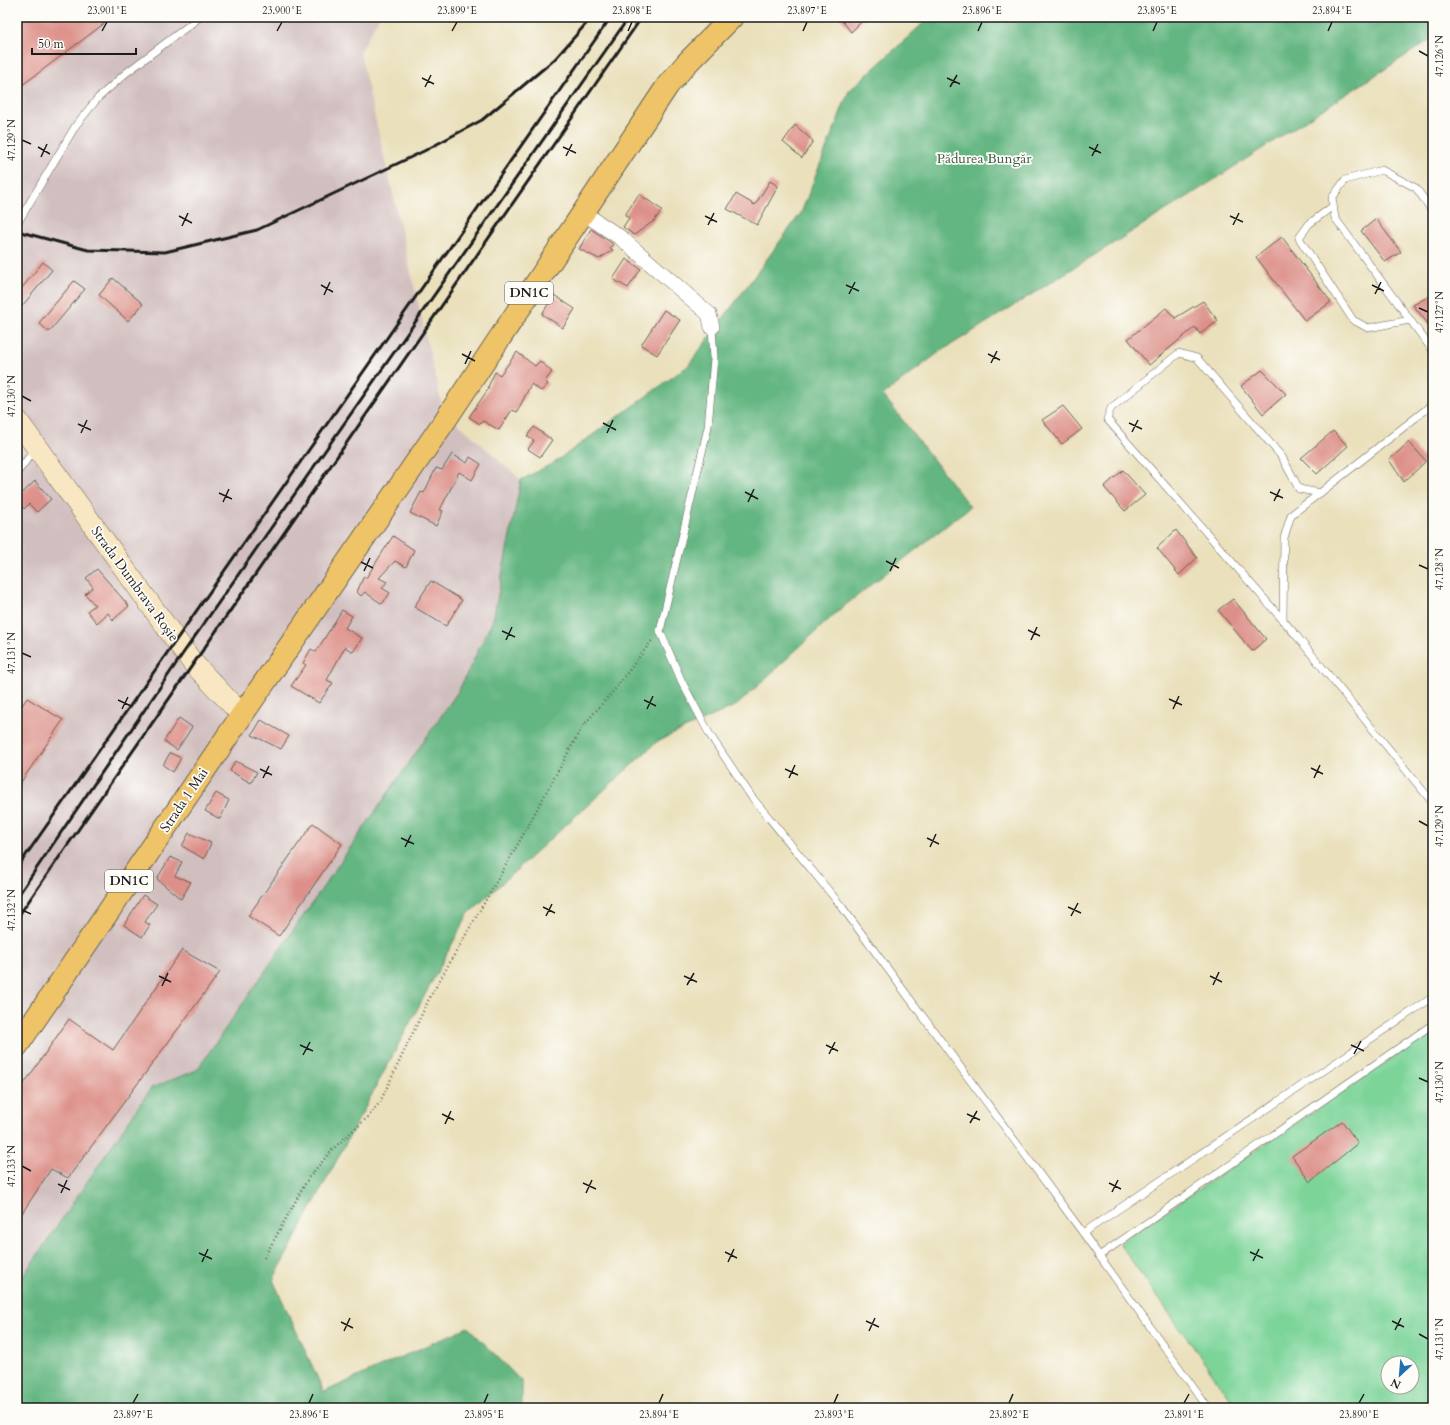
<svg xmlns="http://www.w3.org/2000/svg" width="1450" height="1425" viewBox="0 0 1450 1425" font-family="Cardo,serif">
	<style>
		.industrial { fill: #d1bfbf }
		.green { fill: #7bd499; stroke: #4c785a; fill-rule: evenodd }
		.forest { fill: #64b681; stroke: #40694e }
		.building { fill: #dd9089 }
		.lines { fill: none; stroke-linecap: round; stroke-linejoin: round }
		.lane-casing { stroke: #646154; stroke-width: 8 }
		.street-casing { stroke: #646154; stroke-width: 16 }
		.secondary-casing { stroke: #646154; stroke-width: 22 }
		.highway-casing { stroke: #646154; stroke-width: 24 }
		.path { stroke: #646154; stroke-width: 2.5; stroke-dasharray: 1 3; stroke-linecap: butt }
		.lane { stroke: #fff; stroke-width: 7 }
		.street { stroke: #fff; stroke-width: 15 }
		.secondary { stroke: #f9e7c3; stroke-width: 21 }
		.highway { stroke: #efc469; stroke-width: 22 }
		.rail { stroke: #1c1c1c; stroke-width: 3 }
		.ticks { fill: none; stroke: #1c1c1c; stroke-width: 1.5 }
		.labels { text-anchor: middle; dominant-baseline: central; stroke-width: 3.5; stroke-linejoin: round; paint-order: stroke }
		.shield { fill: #fdfcf7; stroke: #605f5e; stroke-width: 1 }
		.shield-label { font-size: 13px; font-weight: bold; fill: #1c1c1c }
		.park-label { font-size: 14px; fill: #3d5c48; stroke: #fdfcf7 }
		.street-label { font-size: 14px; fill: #1c1c1c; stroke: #fdfcf7 }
		.neatline { fill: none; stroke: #1c1c1c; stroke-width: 1.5 }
		.ticks-label { font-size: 10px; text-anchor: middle; fill: #1c1c1c }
	</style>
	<rect width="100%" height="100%" fill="#fdfcf7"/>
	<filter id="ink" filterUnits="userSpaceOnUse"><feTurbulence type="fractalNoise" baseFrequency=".025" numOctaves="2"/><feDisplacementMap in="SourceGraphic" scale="8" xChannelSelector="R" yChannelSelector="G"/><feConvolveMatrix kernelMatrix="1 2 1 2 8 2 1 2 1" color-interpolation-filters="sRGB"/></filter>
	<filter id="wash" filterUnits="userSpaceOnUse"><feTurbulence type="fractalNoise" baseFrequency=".012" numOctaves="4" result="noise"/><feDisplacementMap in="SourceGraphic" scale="16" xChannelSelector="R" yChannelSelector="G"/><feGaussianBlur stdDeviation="0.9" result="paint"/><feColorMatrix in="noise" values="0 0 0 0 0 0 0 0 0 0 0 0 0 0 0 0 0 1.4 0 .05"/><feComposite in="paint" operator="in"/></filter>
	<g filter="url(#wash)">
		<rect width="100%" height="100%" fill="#eae0bc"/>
		<!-- industrial -->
		<path class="industrial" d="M17,17H379L360,53L443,410L521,480L493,620L459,690L197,1070L151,1088L17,1285Z"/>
		<!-- green -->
		<path class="green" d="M1433,1031V1405L1429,1408H1237L1119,1243ZM1388,1363H1412V1387H1388Z"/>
		<!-- forest -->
		<path class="forest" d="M930,17H1433V38L1192,194L938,353L883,395L970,507L838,611L737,705L658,741L468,914L273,1280L324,1392L468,1327L522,1382V1408H17V1285L151,1088L197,1070L459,690L493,620L521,480L555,462L688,366L801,213L849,91Z"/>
		<g id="blocks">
			<!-- building -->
			<g class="building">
				<path d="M17,17H113L17,89Z"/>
				<path d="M839,17H866L851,32Z"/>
				<path d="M795,125L813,141L802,158L783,142Z"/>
				<path d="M770,181L778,186L757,225L727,209L736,194L755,205Z"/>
				<path d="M639,194L662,210L654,221L634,235L623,227L629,218L625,215Z"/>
				<path d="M1376,219L1401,252L1385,262L1361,231Z"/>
				<path d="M591,229L613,244L610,248L613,250L599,259L579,249Z"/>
				<path d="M1282,237L1331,302L1305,321L1256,257Z"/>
				<path d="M626,259L641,269L628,288L613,279Z"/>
				<path d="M43,262L52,270L17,312V294Z"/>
				<path d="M113,278L143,304L128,321L99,295Z"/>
				<path d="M74,281L85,289L49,332L39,323Z"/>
				<path d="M1433,294V330L1413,305Z"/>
				<path d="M554,295L575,309L563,328L542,314Z"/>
				<path d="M1203,301L1218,321L1200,334L1195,327L1149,365L1128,339L1166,308L1175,318Z"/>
				<path d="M664,310L680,320L657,355L641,345Z"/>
				<path d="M517,352L535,366L540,361L552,372L545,381L548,384L541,391L531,384L517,412L512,410L499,430L483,421L480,424L469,417L489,388L488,387L495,372L500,375Z"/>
				<path d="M1262,370L1286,394L1263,414L1241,386Z"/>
				<path d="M1063,406L1082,429L1062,444L1042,420Z"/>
				<path d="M534,427L552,440L540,457L528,449L534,441L527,436Z"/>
				<path d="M1333,431L1348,446L1317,474L1301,458Z"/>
				<path d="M1409,442L1426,461L1404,482L1389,460Z"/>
				<path d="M452,454L467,463L470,457L481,464L472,480L459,472L440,510L443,511L436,526L410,513L421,492L424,493L436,468L442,470Z"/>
				<path d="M1123,470L1145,495L1125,511L1104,487Z"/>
				<path d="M35,481L51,499L37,512L29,504L24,509L17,501V498Z"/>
				<path d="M1176,530L1197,558L1179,575L1157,548Z"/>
				<path d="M393,536L414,550L406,567L395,561L379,578L387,582L382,588L390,593L382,604L365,592L361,596L357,592L364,576L366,578Z"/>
				<path d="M97,569L129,606L113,620L108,613L97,623L87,611L95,605L85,594L93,587L86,578Z"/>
				<path d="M431,581L462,600L446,626L414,607Z"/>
				<path d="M1233,599L1266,639L1252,651L1218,610Z"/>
				<path d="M342,610L352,616L345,628L362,638L353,652L345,647L327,680L333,683L319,703L291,686L306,665L303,663L311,649L316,652Z"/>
				<path d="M27,698L63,720L17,788V713Z"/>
				<path d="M179,718L192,727L177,750L164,741Z"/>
				<path d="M261,720L289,736L281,749L252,735Z"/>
				<path d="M170,753L181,758L173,772L163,765Z"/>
				<path d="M235,761L257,772L251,783L230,771Z"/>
				<path d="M216,793L229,800L220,819L205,811Z"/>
				<path d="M313,823L342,844L279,936L248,916Z"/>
				<path d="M189,833L211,843L204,859L182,846Z"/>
				<path d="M170,857L182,862L175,876L191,882L181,899L157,879Z"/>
				<path d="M143,895L157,904L145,922L150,925L142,937L124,925Z"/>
				<path d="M182,950L220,972L68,1178L51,1169L17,1221V1094L69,1019L113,1050Z"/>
				<path d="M1342,1121L1358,1143L1310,1182L1292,1156Z"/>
			</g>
		</g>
	</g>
	<g filter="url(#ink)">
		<use href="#blocks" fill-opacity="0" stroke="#646154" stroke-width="1"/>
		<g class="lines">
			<defs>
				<g id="lane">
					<path d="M1333,206L1309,224L1299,238L1353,320L1368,328L1410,320"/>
					<path d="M1433,212L1416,188L1382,170L1345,180L1332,198L1335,218L1433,351"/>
					<path d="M17,224L76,125L98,98L126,73L200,17"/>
					<path d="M712,327L714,358L708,427L660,631L682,682L710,735L751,796L842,907L1083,1233L1208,1408"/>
					<path d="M1433,404L1320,493L1299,489L1282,457L1197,358L1179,353L1111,408L1107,419L1295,634L1433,803"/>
					<path d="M17,473L35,449"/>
					<path d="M1283,621L1284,538L1291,515L1320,493"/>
					<path d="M1083,1233L1433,997"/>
					<path d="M1099,1256L1433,1024"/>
				</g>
				<path id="street" d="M582,212L621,238L709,314L712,327"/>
				<path id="secondary" d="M17,420L176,640L193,663L242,715"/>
				<path id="highway" d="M17,1046L242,715L444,422L668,85L686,64L732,17"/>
			</defs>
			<!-- lane casing -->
			<use href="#lane" class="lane-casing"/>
			<!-- street casing -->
			<use href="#street" class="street-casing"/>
			<!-- secondary casing -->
			<use href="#secondary" class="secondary-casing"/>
			<!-- highway casing -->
			<use href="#highway" class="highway-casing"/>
			<!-- path -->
			<path class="path" d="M264,1258L309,1177L334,1148L368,1117L380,1102L429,999L518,844L582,727L615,689L653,639"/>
			<!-- lane -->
			<use href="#lane" class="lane"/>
			<!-- street -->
			<use href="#street" class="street"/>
			<!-- secondary -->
			<use href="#secondary" class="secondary"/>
			<!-- highway -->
			<use href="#highway" class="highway"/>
			<!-- rail -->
			<g class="rail">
				<path d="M17,231L88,250L165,252L257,230L424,151L482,120L555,59L592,17"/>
				<path d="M17,868L611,17"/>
				<path d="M17,897L184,652L629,17"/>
				<path d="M17,918L642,17"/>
			</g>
		</g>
	</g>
	<!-- ticks -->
	<path class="ticks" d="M102,31L107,22M277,31L282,22M452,31L457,22M628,31L632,22M803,31L807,22M978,31L982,22M1153,31L1157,22M1328,31L1332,22M1419,51L1428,56M422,78L434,84M947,78L960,84M425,87L431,75M950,87L957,75M22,140L31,144M38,147L50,154M563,147L576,153M1089,147L1101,153M566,156L572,144M1092,156L1098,144M41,157L47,144M179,216L192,223M705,216L717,222M1230,216L1243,222M708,225L714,213M1233,225L1239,213M182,226L188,213M321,285L333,292M846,285L859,291M1372,285L1384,291M849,294L855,282M1375,294L1381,282M324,295L330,282M1419,308L1428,312M462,354L475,361M988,354L1000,360M991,363L997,351M465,364L471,351M22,396L31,401M603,423L616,430M1129,423L1142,429M78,424L91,430M1132,432L1138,420M81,433L87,420M607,433L613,420M745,492L758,499M1270,492L1283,498M219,493L232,499M1274,501L1280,489M223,502L229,489M748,502L754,489M886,561L899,568M361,562L373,568M1419,565L1428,569M364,571L370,558M890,571L896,558M1028,630L1040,636M502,631L515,637M506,640L512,627M1031,640L1037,627M22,653L31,657M1169,699L1182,705M118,700L131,706M644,700L656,706M122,709L128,697M647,709L653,696M1173,709L1179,696M1311,768L1323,774M260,769L272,775M785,769L798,775M263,778L269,766M789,778L795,765M1314,778L1320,765M1419,821L1428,826M401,838L414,844M927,838L939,844M405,847L411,835M930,847L936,834M543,907L555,913M1068,907L1081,913M22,910L31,914M546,916L552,904M1071,916L1078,903M159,976L171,982M684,976L697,982M1210,976L1222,982M687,985L694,973M1213,985L1219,972M162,986L168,973M300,1045L313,1051M826,1045L838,1051M1351,1045L1364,1051M829,1054L835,1042M1354,1054L1361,1041M303,1055L310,1042M1419,1078L1428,1082M442,1114L454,1120M967,1114L980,1120M970,1123L977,1111M445,1124L451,1111M22,1166L31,1171M583,1183L596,1189M1109,1183L1121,1189M58,1184L70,1190M1112,1192L1118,1180M61,1193L67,1180M586,1193L592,1180M725,1252L737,1258M1250,1252L1263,1258M199,1253L212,1259M1253,1261L1259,1249M202,1262L208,1249M728,1262L734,1249M866,1321L879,1327M1392,1321L1404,1327M341,1322L353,1328M1395,1330L1401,1318M344,1331L350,1318M869,1331L875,1318M1419,1334L1428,1339M133,1403L138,1394M309,1403L313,1394M484,1403L488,1394M659,1403L663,1394M834,1403L838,1394M1009,1403L1013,1394M1184,1403L1189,1394M1359,1403L1364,1394"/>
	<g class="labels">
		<!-- shield labels -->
		<g class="shield">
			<rect x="505" y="282" width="48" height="22" rx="3"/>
			<rect x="105" y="870" width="48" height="22" rx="3"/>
		</g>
		<g class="shield-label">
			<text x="529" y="293">DN1C</text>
			<text x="129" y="881">DN1C</text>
		</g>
		<!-- park labels -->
		<g class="park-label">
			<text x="984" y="158">Pădurea Bungăr</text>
		</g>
		<!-- street labels -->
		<g class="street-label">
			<text transform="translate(135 584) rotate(54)">Strada Dumbrava Roșie</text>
			<text transform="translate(184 800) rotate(-56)">Strada 1 Mai</text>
		</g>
	</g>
	<!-- margin -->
	<rect width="1450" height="1425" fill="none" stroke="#fdfcf7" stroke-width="44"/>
	<!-- north arrow -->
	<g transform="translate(1400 1375) rotate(206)"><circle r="19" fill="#fdfcf7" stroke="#a3a29f"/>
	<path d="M0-3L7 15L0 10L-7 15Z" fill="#1f6fb2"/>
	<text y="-6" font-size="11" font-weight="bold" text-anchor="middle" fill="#1c1c1c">N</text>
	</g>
	<!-- scale -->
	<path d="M32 48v6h104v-6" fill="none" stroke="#1c1c1c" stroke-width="2"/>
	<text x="38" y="48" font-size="12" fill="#1c1c1c" stroke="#fdfcf7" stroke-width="3" paint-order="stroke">50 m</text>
	<rect x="22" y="22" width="1406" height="1381" class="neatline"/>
	<g class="ticks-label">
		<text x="107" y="14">23.901°E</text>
		<text x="282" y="14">23.900°E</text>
		<text x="457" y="14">23.899°E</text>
		<text x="632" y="14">23.898°E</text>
		<text x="807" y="14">23.897°E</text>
		<text x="982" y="14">23.896°E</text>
		<text x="1157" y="14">23.895°E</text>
		<text x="1332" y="14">23.894°E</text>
		<text transform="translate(1439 56) rotate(-90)" y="4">47.126°N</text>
		<text transform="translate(11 140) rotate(-90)" y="4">47.129°N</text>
		<text transform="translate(1439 312) rotate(-90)" y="4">47.127°N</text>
		<text transform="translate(11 396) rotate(-90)" y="4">47.130°N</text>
		<text transform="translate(1439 569) rotate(-90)" y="4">47.128°N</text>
		<text transform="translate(11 653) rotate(-90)" y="4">47.131°N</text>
		<text transform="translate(1439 826) rotate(-90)" y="4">47.129°N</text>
		<text transform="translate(11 910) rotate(-90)" y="4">47.132°N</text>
		<text transform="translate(1439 1082) rotate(-90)" y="4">47.130°N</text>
		<text transform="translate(11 1166) rotate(-90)" y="4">47.133°N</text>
		<text transform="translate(1439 1339) rotate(-90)" y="4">47.131°N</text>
		<text x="133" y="1418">23.897°E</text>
		<text x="309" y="1418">23.896°E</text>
		<text x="484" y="1418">23.895°E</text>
		<text x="659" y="1418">23.894°E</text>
		<text x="834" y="1418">23.893°E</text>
		<text x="1009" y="1418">23.892°E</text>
		<text x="1184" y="1418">23.891°E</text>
		<text x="1359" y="1418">23.890°E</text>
	</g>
</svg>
